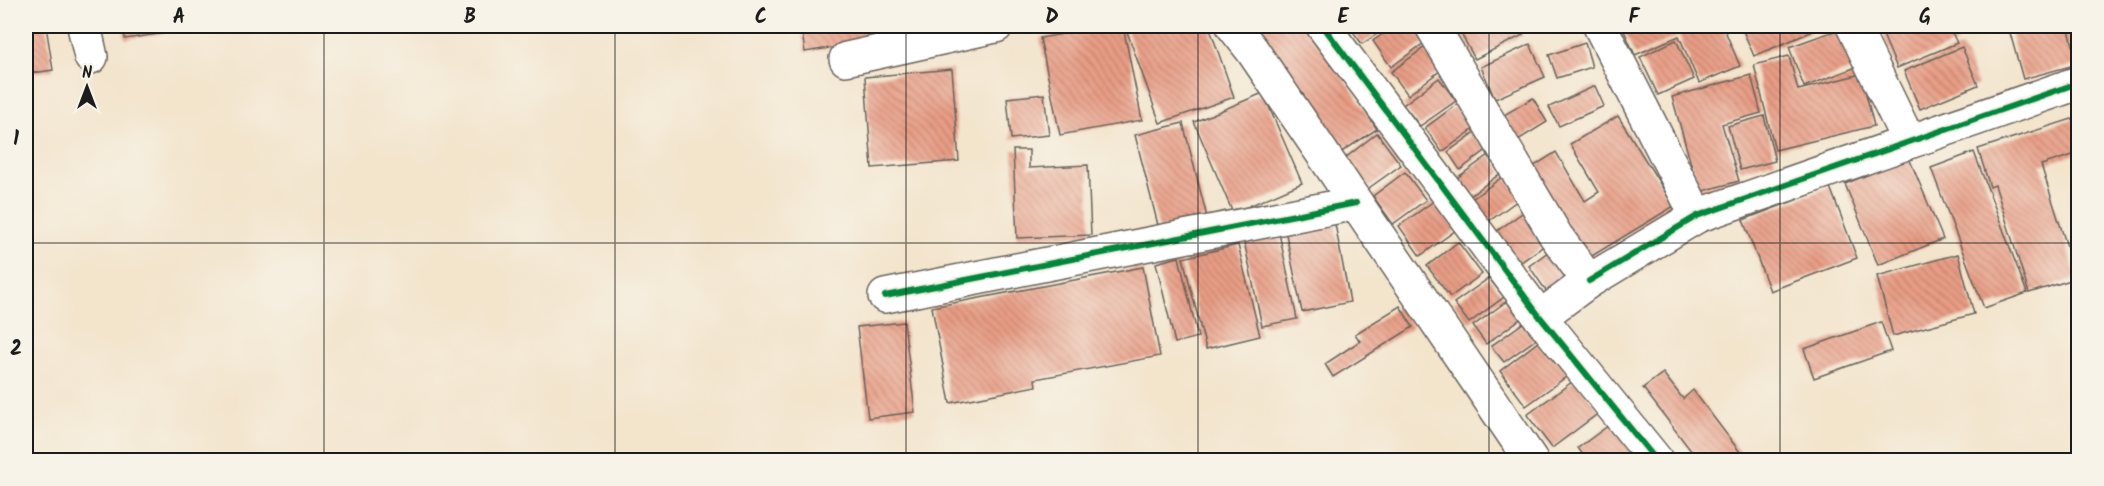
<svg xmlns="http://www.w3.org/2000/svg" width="2104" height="486" viewBox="0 0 2104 486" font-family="Kalam,sans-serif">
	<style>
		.building { fill: url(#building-back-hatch) }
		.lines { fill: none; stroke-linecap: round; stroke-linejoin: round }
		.minor-casing { stroke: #67625a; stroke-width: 36 }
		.minor { stroke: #fff; stroke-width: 33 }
		.cycleway-casing { stroke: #f7f3e8; stroke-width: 10 }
		.cycleway { stroke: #00873e; stroke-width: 6 }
		.grid { fill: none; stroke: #1c1c1c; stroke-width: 1.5; stroke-opacity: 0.55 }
		.neatline { fill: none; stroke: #1c1c1c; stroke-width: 2 }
		.grid-label { font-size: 20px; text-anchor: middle; font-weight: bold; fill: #1c1c1c }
	</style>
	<defs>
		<pattern id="building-back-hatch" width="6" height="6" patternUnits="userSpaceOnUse" patternTransform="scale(1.5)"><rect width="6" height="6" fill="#e99d85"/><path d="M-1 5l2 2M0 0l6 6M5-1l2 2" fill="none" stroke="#bc7f6c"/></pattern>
	</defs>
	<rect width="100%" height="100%" fill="#f7f3e8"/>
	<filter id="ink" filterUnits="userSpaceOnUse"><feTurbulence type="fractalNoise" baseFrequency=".0167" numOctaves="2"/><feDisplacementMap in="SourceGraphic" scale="12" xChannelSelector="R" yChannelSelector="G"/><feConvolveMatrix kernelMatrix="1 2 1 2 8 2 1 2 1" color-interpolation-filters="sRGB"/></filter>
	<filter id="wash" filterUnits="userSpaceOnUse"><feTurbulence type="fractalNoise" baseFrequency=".008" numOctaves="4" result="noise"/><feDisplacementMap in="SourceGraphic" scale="24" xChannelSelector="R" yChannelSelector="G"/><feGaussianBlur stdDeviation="1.35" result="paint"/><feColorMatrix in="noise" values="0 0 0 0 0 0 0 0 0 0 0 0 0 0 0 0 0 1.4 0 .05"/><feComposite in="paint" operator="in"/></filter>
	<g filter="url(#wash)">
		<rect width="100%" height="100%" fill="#f3e4cc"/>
		<g id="blocks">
			<!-- building -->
			<g class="building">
				<path d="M26,26H46L53,70L26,74Z"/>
				<path d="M123,26H206V27L125,39Z"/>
				<path d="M801,26H959V27L805,52Z"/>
				<path d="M1107,26H1123L1142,120L1060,135L1040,38Z"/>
				<path d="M1125,26H1209L1234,97L1160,123Z"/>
				<path d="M1252,26H1310L1377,129L1337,155Z"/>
				<path d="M1349,26H1389L1362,44Z"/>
				<path d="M1394,26H1417L1428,40L1391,67L1373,41Z"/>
				<path d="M1457,26H1518L1523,35L1475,59Z"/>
				<path d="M1622,26H1723L1740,66L1699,83L1679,36L1635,55Z"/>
				<path d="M1741,26H1808L1811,32L1754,56Z"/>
				<path d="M1905,26H1949L1957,43L1897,68L1883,35Z"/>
				<path d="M2008,26H2068L2078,64L2023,79Z"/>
				<path d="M1840,29L1854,68L1804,87L1789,47Z"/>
				<path d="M1676,40L1694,79L1658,95L1640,57Z"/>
				<path d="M1585,43L1592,67L1557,78L1549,55Z"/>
				<path d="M1530,44L1545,77L1495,99L1481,67Z"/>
				<path d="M1425,47L1441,70L1408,95L1391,72Z"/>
				<path d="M1962,47L1978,85L1920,109L1904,71Z"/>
				<path d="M1789,56L1798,90L1861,74L1874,126L1775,150L1754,65Z"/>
				<path d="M952,69L959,161L872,168L865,77Z"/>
				<path d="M1751,75L1761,113L1722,124L1739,181L1699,192L1672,97Z"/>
				<path d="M1439,78L1456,101L1420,126L1403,105Z"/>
				<path d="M1595,86L1604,106L1559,126L1549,107Z"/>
				<path d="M1263,93L1302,183L1233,213L1194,122Z"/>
				<path d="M1044,94L1049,135L1011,139L1007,98Z"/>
				<path d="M1533,98L1547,122L1518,140L1504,115Z"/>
				<path d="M1460,102L1478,126L1442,152L1425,128Z"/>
				<path d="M1618,116L1674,206L1587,259L1531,168L1556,152L1585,201L1599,192L1570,144Z"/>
				<path d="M1764,116L1775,161L1740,170L1728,126Z"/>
				<path d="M2078,117V161L2076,154L2041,165L2077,278L2029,293L1995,185L1990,187L1978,149Z"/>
				<path d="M1183,123L1207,217L1159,229L1135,135Z"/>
				<path d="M1477,131L1489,148L1460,170L1448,152Z"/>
				<path d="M1377,133L1401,165L1366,190L1344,159Z"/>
				<path d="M1013,150H1029V168L1088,165L1091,235L1017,238Z"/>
				<path d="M1974,152L2027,293L1984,308L1931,168Z"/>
				<path d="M1489,155L1502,172L1470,196L1457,178Z"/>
				<path d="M1909,158L1943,239L1878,265L1845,184Z"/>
				<path d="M1405,172L1426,200L1393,224L1373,196Z"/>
				<path d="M1505,175L1521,198L1485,224L1468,202Z"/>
				<path d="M1830,187L1857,258L1770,291L1743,220Z"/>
				<path d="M1434,201L1456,230L1420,256L1399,226Z"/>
				<path d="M1529,208L1552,240L1517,265L1493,234Z"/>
				<path d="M1335,224L1350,302L1302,312L1286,234Z"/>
				<path d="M1279,233L1297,319L1262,326L1244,241Z"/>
				<path d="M1458,242L1482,274L1450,297L1427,266Z"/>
				<path d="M1238,245L1260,336L1206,349L1183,258Z"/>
				<path d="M1556,246L1576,274L1549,295L1529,266Z"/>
				<path d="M1958,254L1974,314L1893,336L1877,276Z"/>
				<path d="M1179,257L1198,337L1175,343L1156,263Z"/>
				<path d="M1143,267L1160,356L1035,379L1036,386L950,403L932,307Z"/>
				<path d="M1489,278L1504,297L1469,323L1454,303Z"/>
				<path d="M1507,301L1520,319L1486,344L1473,326Z"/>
				<path d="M1400,306L1413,327L1333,377L1325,364L1360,341L1355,334Z"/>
				<path d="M1526,321L1539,337L1504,362L1491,346Z"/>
				<path d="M904,322L915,412L868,418L857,327Z"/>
				<path d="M1881,322L1891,351L1814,378L1804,349Z"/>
				<path d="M1543,338L1570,374L1526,406L1500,371Z"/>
				<path d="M1663,373L1683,399L1693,390L1746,460H1698L1643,388Z"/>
				<path d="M1576,379L1600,412L1552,448L1527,415Z"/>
				<path d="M1616,420L1643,460H1587L1578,448Z"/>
			</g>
		</g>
	</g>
	<g filter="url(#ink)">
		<use href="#blocks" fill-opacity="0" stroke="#67625a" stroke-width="1.5"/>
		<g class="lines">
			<defs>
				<g id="minor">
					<path d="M84,26L91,57"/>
					<path d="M1233,26L1252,50L1531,460"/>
					<path d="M1323,26L1540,317L1656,460"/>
					<path d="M1432,26L1556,236L1589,281L1540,317"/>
					<path d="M1600,26L1697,216"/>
					<path d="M1853,26L1909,142"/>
					<path d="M846,59L996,26"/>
					<path d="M1589,281L1697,216L2078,83"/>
					<path d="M885,296L1356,203"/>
				</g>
			</defs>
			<!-- minor casing -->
			<use href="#minor" class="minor-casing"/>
			<!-- minor -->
			<use href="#minor" class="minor"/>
			<defs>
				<g id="cycleway">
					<path d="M1323,26L1540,317L1656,460"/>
					<path d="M1589,281L1697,216L2078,83"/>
					<path d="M885,296L1356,203"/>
				</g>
			</defs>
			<!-- cycleway casing -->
			<use href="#cycleway" class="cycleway-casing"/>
			<!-- cycleway -->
			<use href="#cycleway" class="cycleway"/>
		</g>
	</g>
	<!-- grid -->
	<path class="grid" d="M324,26V460M615,26V460M906,26V460M1198,26V460M1489,26V460M1780,26V460M26,243H2078"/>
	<!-- margin -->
	<rect width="2104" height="486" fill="none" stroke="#f7f3e8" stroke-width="66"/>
	<!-- north arrow -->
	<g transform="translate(87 87)" stroke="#f7f3e8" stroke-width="4.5" paint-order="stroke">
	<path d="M0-4.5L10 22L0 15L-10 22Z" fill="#1c1c1c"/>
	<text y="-9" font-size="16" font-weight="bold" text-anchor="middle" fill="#1c1c1c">N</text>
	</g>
	<rect x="33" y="33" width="2038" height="420" class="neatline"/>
	<g class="grid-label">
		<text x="179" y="23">A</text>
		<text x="470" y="23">B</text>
		<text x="761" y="23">C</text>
		<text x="1052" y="23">D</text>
		<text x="1343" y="23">E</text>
		<text x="1634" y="23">F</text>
		<text x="1925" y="23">G</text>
		<text x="16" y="145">1</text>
		<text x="16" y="355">2</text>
	</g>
</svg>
